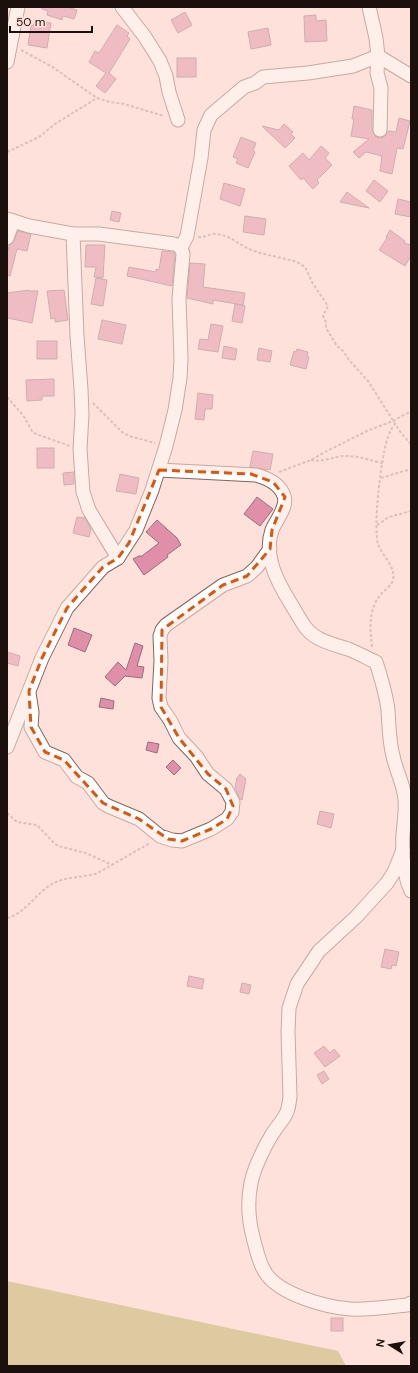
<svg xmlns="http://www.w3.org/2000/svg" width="418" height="1373" viewBox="0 0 418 1373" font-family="'DM Sans',sans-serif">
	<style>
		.forest { fill: #b8ae5c }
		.building { fill: #e18ea8; stroke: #91717a }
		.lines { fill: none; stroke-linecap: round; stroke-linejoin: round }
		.minor-casing { stroke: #84655d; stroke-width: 15 }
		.path { stroke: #b29a95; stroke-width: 2; stroke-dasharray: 3 2; stroke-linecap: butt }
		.minor { stroke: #fff; stroke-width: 13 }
		.marked { fill: none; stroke: #de550c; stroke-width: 3; stroke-dasharray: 8 5; stroke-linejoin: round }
	</style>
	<rect width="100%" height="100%" fill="#fee1da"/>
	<!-- forest -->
	<path class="forest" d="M7,1281L338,1351L346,1366H7Z"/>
	<!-- building -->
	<g class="building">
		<path d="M42,7H67L77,10L74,19L63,16L62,20L47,15L48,11L42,9Z"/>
		<path d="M185,12L192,25L178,33L171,20Z"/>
		<path d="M316,15V21L326,20L327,41L305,42L304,16Z"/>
		<path d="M35,21L51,23L47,48L28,45L31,25H34Z"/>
		<path d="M117,25L129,33L127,36L130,39L109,73L116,79L105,93L96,86L106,73L89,62L95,51L99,53Z"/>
		<path d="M268,28L271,45L251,49L248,32Z"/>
		<rect x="177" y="58" width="19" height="19"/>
		<path d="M354,106L372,110V130L376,137L379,138L384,137L388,131L396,132L399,118L410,121L403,149L397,148L392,174L380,171L382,156L366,152L359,158L353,152L369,139L351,136L354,119H352Z"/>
		<path d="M284,124L293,132L291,134L295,138L285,148L262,126L279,130Z"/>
		<path d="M241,137L256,143L253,151L255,152L248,168L236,163L238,159L233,157Z"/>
		<path d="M321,146L329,153L325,158L332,165L317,180L319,183L313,189L303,178L301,180L289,166L303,153L309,160Z"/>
		<path d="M374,180L388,191L380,202L366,191Z"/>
		<path d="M224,183L245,189L240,206L220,199Z"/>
		<path d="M347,192L369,208L340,202Z"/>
		<path d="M398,199L411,202V217L395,214Z"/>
		<path d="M112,211L121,213L119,222L110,220Z"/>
		<path d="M245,216L266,219L264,235L243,232Z"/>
		<path d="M390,230L405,241L404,243L411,245V256L405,266L379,250L387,238L386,237Z"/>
		<path d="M18,231L31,234L27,251L17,249L10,276L7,275V254L9,246L14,241Z"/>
		<path d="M86,245H105L103,278L94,277L96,267H85Z"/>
		<path d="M162,251L173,252L175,254L172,286L127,276L129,267L156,272V269L159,270Z"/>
		<path d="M190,263L205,264L203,287L245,293L243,305L213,300V304L187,298Z"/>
		<path d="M96,278L107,280L103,306L91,304Z"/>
		<path d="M29,290V291H38L32,323L7,318V293Z"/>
		<path d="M64,290L68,320L55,322V318L51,319L47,291Z"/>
		<path d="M235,304L245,306L242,323L232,321Z"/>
		<path d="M102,320L126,325L122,344L98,339Z"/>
		<path d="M211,324L223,326L218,352L198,349L200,339L208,340Z"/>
		<rect x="37" y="341" width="20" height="18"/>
		<path d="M224,346L237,349L235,360L222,358Z"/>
		<path d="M259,348L272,351L270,362L257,360Z"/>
		<path d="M297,349L308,352L307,357H309L306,369L290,365L294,351L296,352Z"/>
		<path d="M54,379V396H42V400L27,401L26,380Z"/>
		<path d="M198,393L213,395L212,409H205L204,420L195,419Z"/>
		<rect x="37" y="448" width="17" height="20"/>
		<path d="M253,451L273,454L270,470L250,467Z"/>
		<path d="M74,472V484L64,485L63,473Z"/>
		<path d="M120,474L139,478L136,494L116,491Z"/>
		<path d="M257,497L273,509L260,526L244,514Z"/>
		<path d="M77,517L85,518L91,529L89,537L73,533Z"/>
		<path d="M157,520L177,538L181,545L167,555L168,557L144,575L133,559L139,556H142L159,543L146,532Z"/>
		<path d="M74,628L92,635L85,652L68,645Z"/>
		<path d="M135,643L143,646L137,666L144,667L142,678L125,676L115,686L105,677L118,662L126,670Z"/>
		<path d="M7,652L20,656L18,666L7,663Z"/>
		<path d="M101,698L114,701L113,709L99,707Z"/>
		<path d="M148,742L159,744L157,753L146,750Z"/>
		<path d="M173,760L181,768L174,775L166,767Z"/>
		<path d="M240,774L246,779L242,800L240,799L235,788L237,778Z"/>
		<path d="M320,811L334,814L331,828L317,824Z"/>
		<path d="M385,949L399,952L396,966L392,965L391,969L381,967Z"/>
		<path d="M189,976L204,979L202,989L187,986Z"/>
		<path d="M242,983L251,985L249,994L240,992Z"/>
		<path d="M324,1046L330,1053L334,1049L340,1056L325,1067L314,1053Z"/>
		<path d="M324,1071L329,1079L322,1084L317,1075Z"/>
		<rect x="331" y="1318" width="12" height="13"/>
	</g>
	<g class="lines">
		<defs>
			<g id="minor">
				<path d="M122,7L145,37L160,61L166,76L169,92L178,120"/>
				<path d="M369,7L376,38L378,56L377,73L381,88L380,130"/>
				<path d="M378,56L411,76"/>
				<path d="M7,62L18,7"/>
				<path d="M7,219L29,226L73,234H99L174,244C179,245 182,248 183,254L179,298L181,359L180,378L175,410L166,446L152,490L136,530L118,558L103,567L67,608L42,658L7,747"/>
				<path d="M73,234L77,336L81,389L82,414L80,449L83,492L89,510L118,558"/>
				<path d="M7,238L13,221"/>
				<path d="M181,248L187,236L201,158L204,130L211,115L244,87L255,83L263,77L308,73L353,66L378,56"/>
				<path d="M159,470L256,475C267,478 280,484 284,496C288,507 276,520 272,530C263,556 278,583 291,604C296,612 300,620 306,628C316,641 333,644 348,649C358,653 367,658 376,662C381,678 386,693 388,710C389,725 389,741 393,756C396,771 404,784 405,800C406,811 404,823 403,834C402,853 403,874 411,891"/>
				<path d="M29,693L32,712L31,727L45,752L64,760L77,777L88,783L103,803L108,806L139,819L160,836L172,840L182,841L211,829L227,819L232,812L233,802L226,789L208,774L196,756L179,738L170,720L161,707L159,698L161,661L160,636L162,630L166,625L223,585L247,576L257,567L270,549"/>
				<path d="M403,850L394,872L387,883L356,917L319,951L297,984L289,1008L288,1032L290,1096C288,1119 282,1118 271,1136C263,1150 254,1168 251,1183C247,1202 249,1223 254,1241C257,1252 259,1263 265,1272C278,1294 325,1307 350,1309C369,1310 388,1307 407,1305L411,1303"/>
			</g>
		</defs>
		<!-- minor casing -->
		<use href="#minor" class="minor-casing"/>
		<!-- path -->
		<g class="path">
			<path d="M21,50L51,66L97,98L110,102L124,104L164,116"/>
			<path d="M7,152L39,137L55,124L97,98"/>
			<path d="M198,237C205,238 210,233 216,234C230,235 238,244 249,249C264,255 279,257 294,261L299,263L305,267L313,284L328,306L323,316L326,322V328L337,346L343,351L349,360L368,381L401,433L411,444"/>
			<path d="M7,397L23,415L32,431L36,434L70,446"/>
			<path d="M93,403L122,432L129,436L155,443"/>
			<path d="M311,460C322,463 334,456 345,456C358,456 370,460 382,463"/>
			<path d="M279,472L311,460L327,451L369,430L393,421L411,411"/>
			<path d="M381,478L411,469"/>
			<path d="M377,525L389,517L411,511"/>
			<path d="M372,647C370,627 368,610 381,594C385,590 391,586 393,580C396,566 382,556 378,544C373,525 381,460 387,440C389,434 391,429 395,424"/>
			<path d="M7,813L17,822L37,825L54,843L58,846L86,853L112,865"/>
			<path d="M411,902V911"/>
			<path d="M7,918C26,913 36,893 52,884C66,876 83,878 98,873L150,843"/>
		</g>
		<!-- minor -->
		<use href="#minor" class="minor"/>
	</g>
	<!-- marked area -->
	<path d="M0 0H418V1373H0ZM159,470L251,474L273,482L285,497L272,530L270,549L247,576L223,585L162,630L161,707L179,738L208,774L226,789L233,806L227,819L211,829L182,841L168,839L139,819L103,803L64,760L45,752L31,727L29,691L42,658L67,608L103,567L118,558L129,543Z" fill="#fee1da" fill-opacity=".55" fill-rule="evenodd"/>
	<path class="marked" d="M159,470L251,474L273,482L285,497L272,530L270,549L247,576L223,585L162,630L161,707L179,738L208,774L226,789L233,806L227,819L211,829L182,841L168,839L139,819L103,803L64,760L45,752L31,727L29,691L42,658L67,608L103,567L118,558L129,543Z"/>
	<!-- border -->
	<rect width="418" height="1373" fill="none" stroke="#1c100d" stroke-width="16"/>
	<!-- north arrow -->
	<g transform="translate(390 1345) rotate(281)" stroke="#fee1da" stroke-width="3" paint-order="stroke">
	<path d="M0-3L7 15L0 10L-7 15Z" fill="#1c100d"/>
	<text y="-6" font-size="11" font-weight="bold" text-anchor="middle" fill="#1c100d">N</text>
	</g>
	<!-- scale -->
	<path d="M10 26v6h82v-6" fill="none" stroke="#1c100d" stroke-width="2"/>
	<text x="16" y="26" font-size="12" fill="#1c100d" stroke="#fee1da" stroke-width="3" paint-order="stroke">50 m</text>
</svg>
